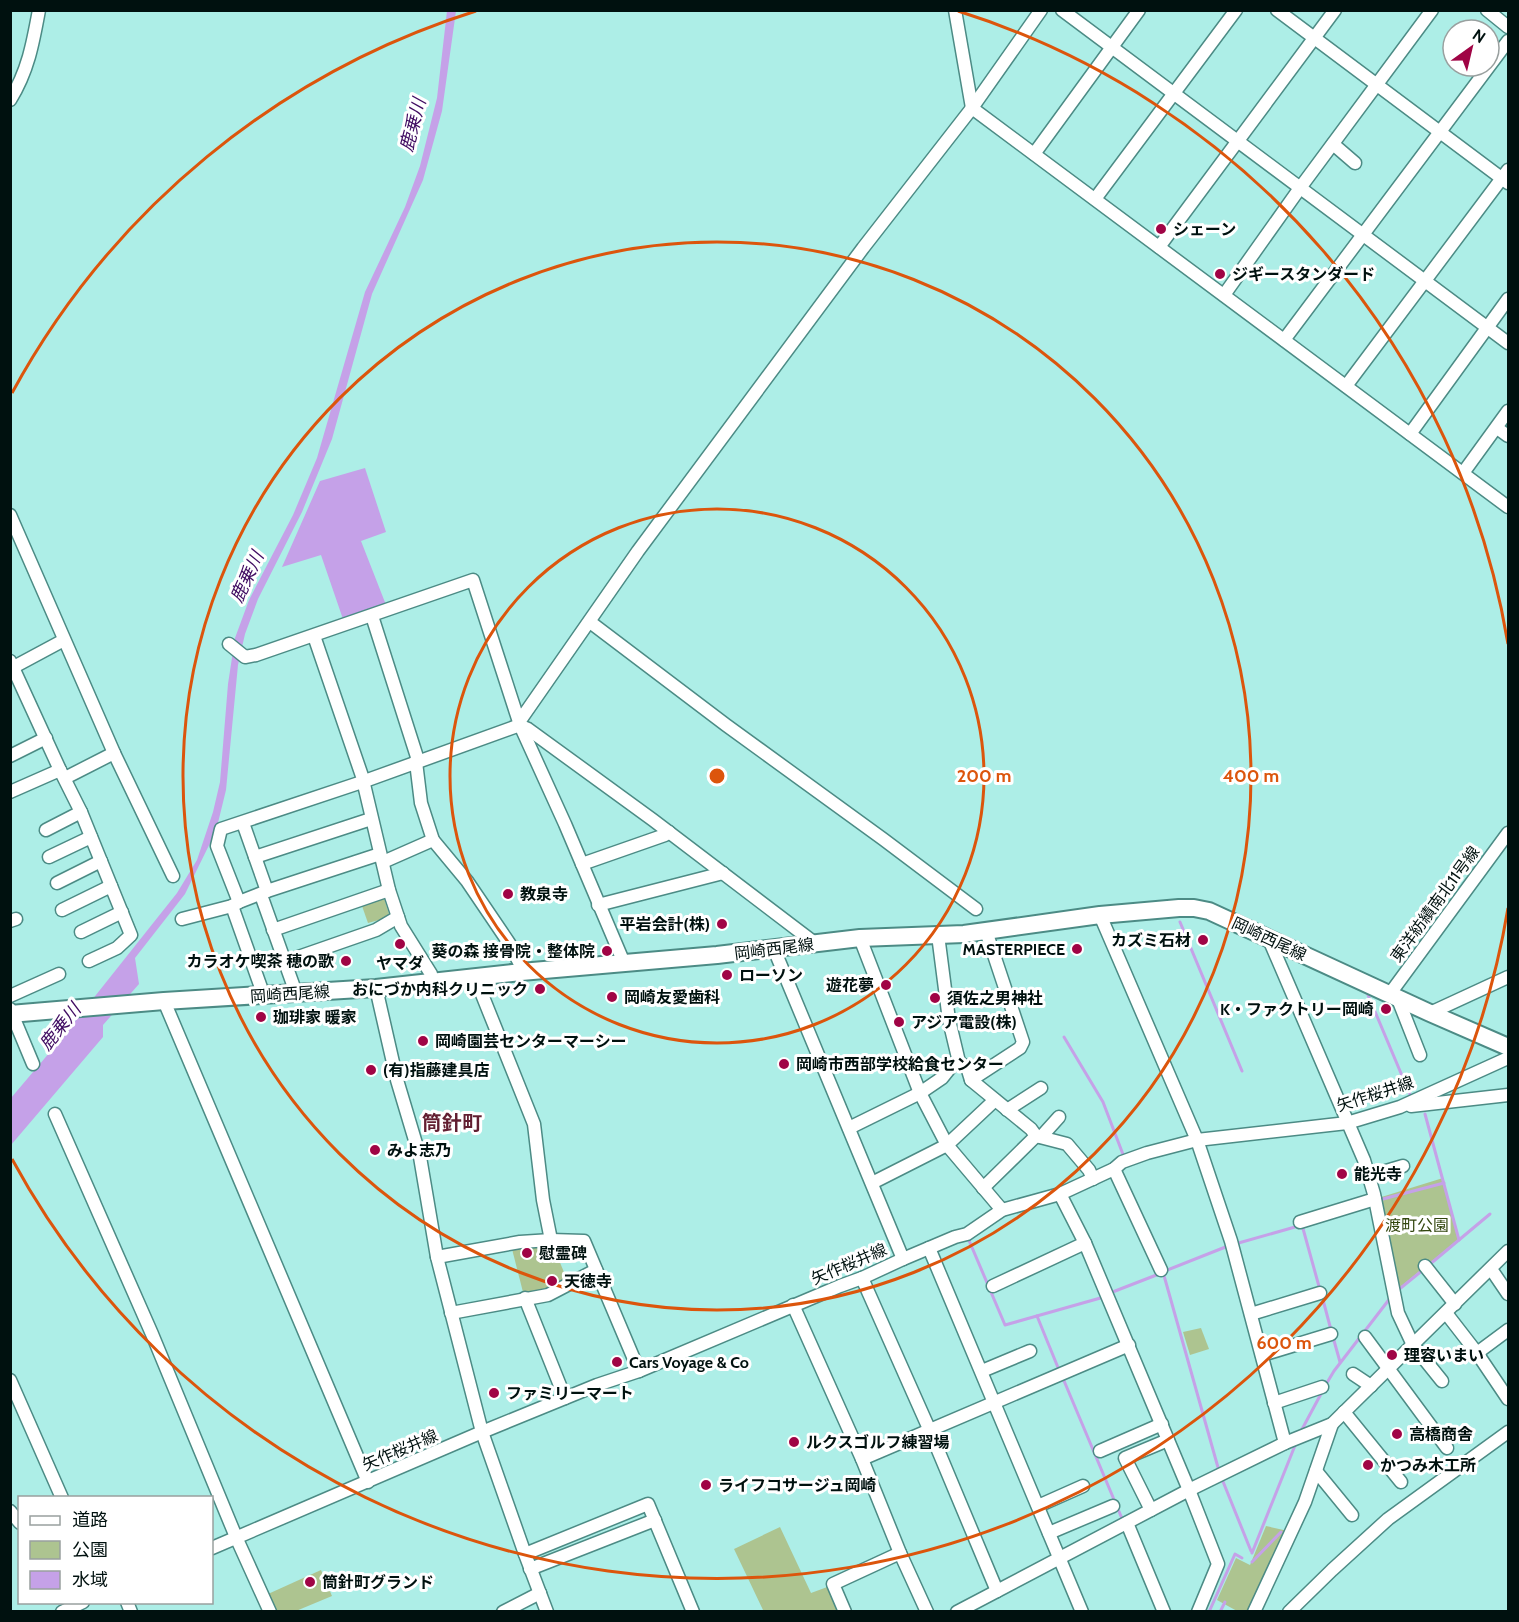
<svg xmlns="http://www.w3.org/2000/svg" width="1519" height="1622" viewBox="0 0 1519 1622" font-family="Cabin,'Noto Sans JP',sans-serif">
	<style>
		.green { fill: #adc490 }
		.water { fill: #c5a1e8 }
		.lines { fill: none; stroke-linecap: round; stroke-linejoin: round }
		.stream { stroke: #c5a1e8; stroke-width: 3 }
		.minor-casing { stroke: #4c8b85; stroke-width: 15 }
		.major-casing { stroke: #4c8b85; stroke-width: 20 }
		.minor { stroke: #fff; stroke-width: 12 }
		.major { stroke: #fff; stroke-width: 16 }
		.ring { fill: none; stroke: #dc550c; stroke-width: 3 }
		.poi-dot { fill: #a00445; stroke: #fff; stroke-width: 2 }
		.labels { text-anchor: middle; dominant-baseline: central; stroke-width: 6; stroke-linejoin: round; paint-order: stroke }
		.poi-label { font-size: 16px; font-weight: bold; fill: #00110f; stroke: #fff; text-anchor: start }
		.street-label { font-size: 16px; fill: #00110f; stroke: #fff }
		.park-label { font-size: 16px; fill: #32460e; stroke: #fff }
		.water-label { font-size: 18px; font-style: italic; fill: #3f0b61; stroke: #fff }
		.quarter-label { font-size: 20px; font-weight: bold; fill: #621e31; stroke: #fff }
		.centre { fill: #dc550c; stroke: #fff; stroke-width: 3 }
		.ring-label { font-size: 18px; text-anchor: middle; font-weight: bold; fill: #dc550c; stroke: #fff; stroke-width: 6; stroke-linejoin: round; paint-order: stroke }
	</style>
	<rect width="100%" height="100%" fill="#adeee7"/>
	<!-- green -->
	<g class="green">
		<path d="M384,898L390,917L368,923L362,906Z"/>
		<path d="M1443,1178L1458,1240L1394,1292L1375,1199Z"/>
		<path d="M552,1243L568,1282L524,1296L512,1249Z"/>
		<path d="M1201,1328L1209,1349L1190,1355L1183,1332Z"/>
		<path d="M1266,1526L1288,1531L1250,1611H1237L1217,1600L1236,1558L1250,1565Z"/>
		<path d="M780,1527L811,1593L830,1586L841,1611H760L763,1610L734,1549Z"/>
		<path d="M321,1570L332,1596L296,1611L277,1612L268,1594Z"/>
	</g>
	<!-- water -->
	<g class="water">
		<path d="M447,11H456L442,111L423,180L372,294L332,439L302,512L258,599L245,634L238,665L226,790L216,831L185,894L135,958L139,984L103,1025V1037L11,1145V1098L61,1039L177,893L197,860L213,812L220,782L228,684L235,638L249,600L293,515L317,458L365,292L405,207L420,166L437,98Z"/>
		<path d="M365,468L386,532L361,541L388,610L345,625L321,555L282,567L320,481Z"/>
	</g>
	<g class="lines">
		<!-- stream -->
		<g class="stream">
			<path d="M1180,922L1242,1071"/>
			<path d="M1368,995L1411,1097"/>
			<path d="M1064,1037L1103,1102L1124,1157"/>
			<path d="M1425,1114L1459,1240"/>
			<path d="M1379,1200L1444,1183"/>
			<path d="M968,1238L1005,1325L1104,1297"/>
			<path d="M1235,1244L1302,1225L1320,1290"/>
			<path d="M1429,1265L1490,1214"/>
			<path d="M1165,1271L1228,1246"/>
			<path d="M1163,1272L1219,1471"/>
			<path d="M1397,1291L1424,1269"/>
			<path d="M1110,1293L1159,1274"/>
			<path d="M1322,1296L1331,1330"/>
			<path d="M1037,1316L1059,1370"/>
			<path d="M1333,1337L1340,1362"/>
			<path d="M1062,1376L1123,1521"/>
			<path d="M1325,1386L1334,1371L1391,1297"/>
			<path d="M1300,1433L1322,1392"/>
			<path d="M1222,1479L1251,1551"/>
			<path d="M1252,1553L1296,1443"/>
			<path d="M1252,1562L1281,1532"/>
			<path d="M1209,1612L1235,1554L1242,1558"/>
			<path d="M1220,1612L1225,1602"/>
		</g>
		<defs>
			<g id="minor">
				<path d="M955,10L972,108L1508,507"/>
				<path d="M1062,10L1508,343"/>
				<path d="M1277,10L1508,183"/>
				<path d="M1487,10L1508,27"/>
				<path d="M10,100C28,71 33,43 39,10"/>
				<path d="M1333,144L1355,163"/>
				<path d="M1034,154L1139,10"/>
				<path d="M1095,199L1236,10"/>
				<path d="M1159,247L1335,10"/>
				<path d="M1224,295L1300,188L1432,10"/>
				<path d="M1284,340L1508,41"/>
				<path d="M1346,386L1508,170"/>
				<path d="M1497,428L1508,436"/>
				<path d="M1410,434L1508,299"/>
				<path d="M1463,473L1508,411"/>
				<path d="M10,515L114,753L173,876"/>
				<path d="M372,616L417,757L416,762L421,803L433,840L467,881L509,943L520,964L521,972"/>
				<path d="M590,622L726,725L883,839L976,909"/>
				<path d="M314,636L362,776L389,890L401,926L431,974L432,982"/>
				<path d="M229,644L245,657L256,655L473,580L520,725L565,824L624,963"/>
				<path d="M10,661L60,770L81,812L131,935L117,948L89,961"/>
				<path d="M10,669L64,640"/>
				<path d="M519,722L638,551L863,248L972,108L1041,10"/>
				<path d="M521,726L528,729L653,820L816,944"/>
				<path d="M10,756L46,738"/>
				<path d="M65,778L114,753"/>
				<path d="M10,792L60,770"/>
				<path d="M243,823L267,891"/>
				<path d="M46,830L81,812"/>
				<path d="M49,857L91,837"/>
				<path d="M255,857L371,819"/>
				<path d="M383,862L433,840"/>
				<path d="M582,864L665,835L669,832"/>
				<path d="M57,883L101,861"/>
				<path d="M261,895L296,993"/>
				<path d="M239,902L217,846L221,829L362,782L520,725"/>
				<path d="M598,905L723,873"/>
				<path d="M232,906L264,996"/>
				<path d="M62,910L111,886"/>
				<path d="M1100,915L1197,1140L1231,1241L1285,1443"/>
				<path d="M182,919L232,906L239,902L267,891L380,854"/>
				<path d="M10,921L16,919"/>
				<path d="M273,930L389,890"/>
				<path d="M81,932L122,912"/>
				<path d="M938,935L949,1020L959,1062"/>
				<path d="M1268,937L1364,1160L1374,1194L1398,1313L1413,1345L1442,1381"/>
				<path d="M860,938L920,1093L947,1145L1002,1210"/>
				<path d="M774,949L903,1259"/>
				<path d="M284,962L376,930L398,917"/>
				<path d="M475,977L534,1124L543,1200L551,1240"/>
				<path d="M376,988L397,1080L420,1157L437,1257L482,1432L525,1554L547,1612"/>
				<path d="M1389,995L1508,833"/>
				<path d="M10,996L59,974"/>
				<path d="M1398,999L1420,1055"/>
				<path d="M164,1001L368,1482"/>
				<path d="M10,1009L33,1064"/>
				<path d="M1430,1013L1508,977"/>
				<path d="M971,1080L1031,1129L1036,1136L983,1188"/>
				<path d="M1411,1106L1508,1095"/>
				<path d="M1007,1110L1041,1088"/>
				<path d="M55,1114L152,1334L236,1537L270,1612"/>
				<path d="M849,1128L920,1093L942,1078L954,1063L959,1062L967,1067L971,1080L1020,1048L1023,1042L986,931"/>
				<path d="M1036,1136L1067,1144L1089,1170L1093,1179"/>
				<path d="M1041,1137L1059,1117"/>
				<path d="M1114,1169L1161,1270"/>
				<path d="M1369,1176L1403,1166"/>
				<path d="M872,1183L947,1145L995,1100"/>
				<path d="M1060,1194L1085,1243L1189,1490L1218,1564L1198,1612"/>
				<path d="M1300,1222L1375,1199"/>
				<path d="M929,1248L1082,1612"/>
				<path d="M437,1257L520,1242L551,1240L584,1241L639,1371"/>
				<path d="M1425,1266L1455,1304"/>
				<path d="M1491,1269L1508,1294"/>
				<path d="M862,1278L930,1431L997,1591"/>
				<path d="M993,1286L1085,1243"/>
				<path d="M525,1298L565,1398"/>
				<path d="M793,1305L862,1459L900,1553L927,1612"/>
				<path d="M451,1313L548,1295L596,1270"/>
				<path d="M1446,1313L1477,1353L1508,1399"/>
				<path d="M1251,1314L1320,1293"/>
				<path d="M1365,1337L1447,1448"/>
				<path d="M1477,1353L1508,1330"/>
				<path d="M1262,1355L1331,1334"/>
				<path d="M982,1371L1030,1351"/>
				<path d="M1353,1374L1371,1386"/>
				<path d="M10,1380L62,1498"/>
				<path d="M1274,1403L1322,1387"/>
				<path d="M1344,1412L1401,1482"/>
				<path d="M1100,1451L1162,1424"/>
				<path d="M862,1459L1129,1345"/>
				<path d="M1316,1471L1352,1515"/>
				<path d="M1038,1506L1083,1486"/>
				<path d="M1151,1510L1125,1458L1168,1440"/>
				<path d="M10,1511L20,1523"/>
				<path d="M1127,1523L1164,1612"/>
				<path d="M1049,1533L1113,1506"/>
				<path d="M212,1548L482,1432L597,1385L639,1371L840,1286L862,1278L903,1259L955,1237L967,1234L1002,1210L1060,1194L1114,1169L1122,1162L1147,1153L1197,1140L1347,1123L1400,1107L1508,1058"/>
				<path d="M525,1554L648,1504L693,1612"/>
				<path d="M530,1569L655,1520"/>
				<path d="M127,1602L131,1612"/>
				<path d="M62,1612L83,1602"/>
				<path d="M503,1612L540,1593"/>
				<path d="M845,1612L833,1584L900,1553"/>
				<path d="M957,1612L1189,1490L1285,1443L1332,1424L1508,1251"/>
				<path d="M1254,1612L1305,1502L1332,1424"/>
				<path d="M1289,1612L1332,1570L1388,1519L1508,1432"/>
			</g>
			<path id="major" d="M10,1014L164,1001L376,988L521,972L717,955L860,938L964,934L1100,915L1179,908H1194L1209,911L1430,1013L1508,1047"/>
		</defs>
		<!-- minor casing -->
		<use href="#minor" class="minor-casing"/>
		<!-- major casing -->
		<use href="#major" class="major-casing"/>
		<!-- minor -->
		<use href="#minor" class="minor"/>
		<!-- major -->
		<use href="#major" class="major"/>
	</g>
	<!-- distance rings -->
	<g class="ring">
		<circle cx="717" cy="776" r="267"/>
		<circle cx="717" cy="776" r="534"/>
		<path d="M1508 908A802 802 0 0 1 12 1159M12 393A802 802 0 0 1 476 11M958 11A802 802 0 0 1 1508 644"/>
	</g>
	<!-- markers -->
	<g class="poi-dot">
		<circle cx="1161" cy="229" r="6"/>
		<circle cx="1220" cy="274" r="6"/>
		<circle cx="508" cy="894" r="6"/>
		<circle cx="722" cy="924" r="6"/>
		<circle cx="1203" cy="940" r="6"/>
		<circle cx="400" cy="944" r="6"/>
		<circle cx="1077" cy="949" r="6"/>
		<circle cx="607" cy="951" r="6"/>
		<circle cx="346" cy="961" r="6"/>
		<circle cx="727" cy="975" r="6"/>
		<circle cx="886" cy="985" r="6"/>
		<circle cx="540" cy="989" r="6"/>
		<circle cx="612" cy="997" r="6"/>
		<circle cx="935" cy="998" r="6"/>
		<circle cx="1386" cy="1009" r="6"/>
		<circle cx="261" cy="1017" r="6"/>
		<circle cx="899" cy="1022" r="6"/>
		<circle cx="423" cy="1041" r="6"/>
		<circle cx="784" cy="1064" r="6"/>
		<circle cx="371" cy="1070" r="6"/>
		<circle cx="375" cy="1150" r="6"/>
		<circle cx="1342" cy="1174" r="6"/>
		<circle cx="527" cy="1253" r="6"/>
		<circle cx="552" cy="1281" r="6"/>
		<circle cx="1392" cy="1355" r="6"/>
		<circle cx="617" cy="1362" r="6"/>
		<circle cx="494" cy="1393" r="6"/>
		<circle cx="1397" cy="1434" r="6"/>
		<circle cx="794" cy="1442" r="6"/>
		<circle cx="1368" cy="1465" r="6"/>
		<circle cx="706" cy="1485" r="6"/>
		<circle cx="310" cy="1582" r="6"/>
	</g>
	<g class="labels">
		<!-- poi labels -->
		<g class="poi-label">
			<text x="1173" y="229">シェーン</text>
			<text x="1232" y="274">ジギースタンダード</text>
			<text x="520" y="894">教泉寺</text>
			<text x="710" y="924" text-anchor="end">平岩会計(株)</text>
			<text x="1191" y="940" text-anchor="end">カズミ石材</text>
			<text x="1065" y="949" text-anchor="end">MASTERPIECE</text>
			<text x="595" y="951" text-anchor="end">葵の森 接骨院・整体院</text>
			<text x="334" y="961" text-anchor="end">カラオケ喫茶 穂の歌</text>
			<text x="400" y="963" text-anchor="middle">ヤマダ</text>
			<text x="739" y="975">ローソン</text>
			<text x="874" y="985" text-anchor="end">遊花夢</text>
			<text x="528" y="989" text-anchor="end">おにづか内科クリニック</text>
			<text x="624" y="997">岡崎友愛歯科</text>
			<text x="947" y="998">須佐之男神社</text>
			<text x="1374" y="1009" text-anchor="end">K・ファクトリー岡崎</text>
			<text x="273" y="1017">珈琲家 暖家</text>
			<text x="911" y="1022">アジア電設(株)</text>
			<text x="435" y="1041">岡崎園芸センターマーシー</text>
			<text x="796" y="1064">岡崎市西部学校給食センター</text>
			<text x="383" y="1070">(有)指藤建具店</text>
			<text x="387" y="1150">みよ志乃</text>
			<text x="1354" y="1174">能光寺</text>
			<text x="539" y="1253">慰霊碑</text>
			<text x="564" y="1281">天徳寺</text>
			<text x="1404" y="1355">理容いまい</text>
			<text x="629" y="1362">Cars Voyage &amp; Co</text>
			<text x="506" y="1393">ファミリーマート</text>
			<text x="1409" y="1434">高橋商舎</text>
			<text x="806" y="1442">ルクスゴルフ練習場</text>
			<text x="1380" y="1465">かつみ木工所</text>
			<text x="718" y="1485">ライフコサージュ岡崎</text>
			<text x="322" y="1582">筒針町グランド</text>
		</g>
		<!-- street labels -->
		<g class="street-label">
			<text transform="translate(1435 904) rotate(-54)">東洋紡績南北11号線</text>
			<text transform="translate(1269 939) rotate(25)">岡崎西尾線</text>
			<text transform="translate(774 949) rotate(-7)">岡崎西尾線</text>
			<text transform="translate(290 994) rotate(-4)">岡崎西尾線</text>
			<text transform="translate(1375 1094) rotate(-18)">矢作桜井線</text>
			<text transform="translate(849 1264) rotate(-23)">矢作桜井線</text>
			<text transform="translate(400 1450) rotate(-23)">矢作桜井線</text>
		</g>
		<!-- park labels -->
		<g class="park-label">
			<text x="1417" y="1225">渡町公園</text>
		</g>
		<!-- water labels -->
		<g class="water-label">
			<text transform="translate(413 125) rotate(-75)">鹿乗川</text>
			<text transform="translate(247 577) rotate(-65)">鹿乗川</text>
			<text transform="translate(60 1027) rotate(-51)">鹿乗川</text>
		</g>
		<!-- quarter labels -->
		<g class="quarter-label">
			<text x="452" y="1123">筒針町</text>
		</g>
	</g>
	<circle cx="717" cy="776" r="9" class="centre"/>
	<g class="ring-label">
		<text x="984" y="782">200 m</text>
		<text x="1251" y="782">400 m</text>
		<text x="1284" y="1349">600 m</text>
	</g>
	<!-- border -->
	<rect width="1519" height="1622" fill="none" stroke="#00110f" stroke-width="24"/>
	<!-- legend -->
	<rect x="18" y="1496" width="195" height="108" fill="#ffffff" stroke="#99a09f" stroke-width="1.5"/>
	<rect x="30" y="1516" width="30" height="9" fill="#ffffff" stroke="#99a09f" stroke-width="1.5"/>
	<text x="72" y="1526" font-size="18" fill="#00110f">道路</text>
	<rect x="30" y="1541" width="30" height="18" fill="#adc490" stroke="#99a09f" stroke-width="1.5"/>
	<text x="72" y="1556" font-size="18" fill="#00110f">公園</text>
	<rect x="30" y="1571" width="30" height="18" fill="#c5a1e8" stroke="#99a09f" stroke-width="1.5"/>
	<text x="72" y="1586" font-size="18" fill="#00110f">水域</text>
	<!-- north arrow -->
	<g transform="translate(1471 48) rotate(34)"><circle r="28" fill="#ffffff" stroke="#99a09f" stroke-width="1.5"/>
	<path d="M0-4.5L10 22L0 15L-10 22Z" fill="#a00445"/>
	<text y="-9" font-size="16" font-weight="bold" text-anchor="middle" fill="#00110f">N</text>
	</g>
</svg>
